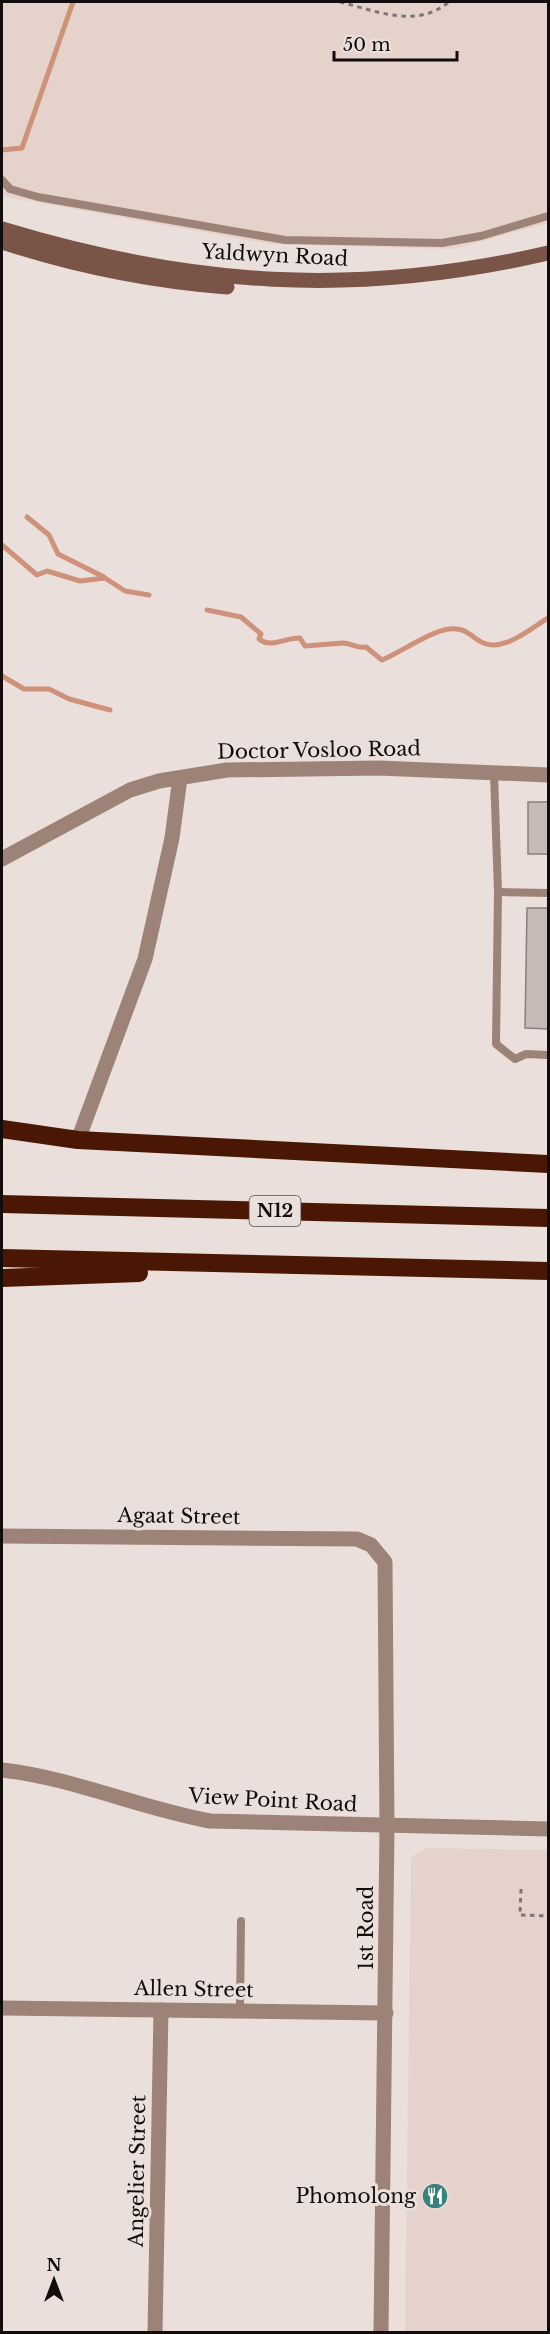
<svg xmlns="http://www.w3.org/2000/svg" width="550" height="2334" viewBox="0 0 550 2334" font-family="'Libre Baskerville',serif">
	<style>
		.built { fill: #e5d2ca }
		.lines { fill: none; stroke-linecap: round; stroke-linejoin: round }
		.stream { stroke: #ce917a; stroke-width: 5 }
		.building { fill: #c5bab6; stroke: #8a7f7c; stroke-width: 1.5 }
		.path { stroke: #7d7573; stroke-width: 3; stroke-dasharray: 4.5 4.5; stroke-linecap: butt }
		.service { stroke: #9d8278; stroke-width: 8 }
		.minor { stroke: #9d8278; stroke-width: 15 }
		.secondary { stroke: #7a5446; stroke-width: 15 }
		.motorway { stroke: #491703; stroke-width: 18 }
		.labels { text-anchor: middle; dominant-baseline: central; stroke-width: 6; stroke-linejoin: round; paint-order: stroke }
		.shield { fill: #ebdfdb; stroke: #524c4a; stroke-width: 1.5 }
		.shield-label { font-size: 18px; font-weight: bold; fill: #110d0c }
		.street-label { font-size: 20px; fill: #110d0c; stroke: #ebdfdb }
		.poi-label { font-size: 20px; fill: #110d0c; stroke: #ebdfdb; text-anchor: end }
	</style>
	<rect width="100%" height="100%" fill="#ebdfdb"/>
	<!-- built -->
	<g class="built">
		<path d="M2,2H548V223L454,249L269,244L2,196Z"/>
		<path d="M426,1848L548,1850V2332H405L411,1857Z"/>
	</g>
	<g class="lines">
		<!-- stream -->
		<g class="stream">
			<path d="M2,150L22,148L73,2"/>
			<path d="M27,517L49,535L58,554L104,577"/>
			<path d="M2,545L37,575L47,571L80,581L105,578L125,591L149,595"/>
			<path d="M207,610L241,617L261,634L259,639C271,649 287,637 300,638L305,646C318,645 330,644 343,643C351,643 357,649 366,647L382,660C401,652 431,631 449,629C462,627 468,633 478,640C500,656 530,629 548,618"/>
			<path d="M2,676L24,689H49L69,699L110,710"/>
		</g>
	</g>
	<!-- building -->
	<g class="building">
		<rect x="528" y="802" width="21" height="52"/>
		<path d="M527,908H549V1029L525,1028Z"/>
	</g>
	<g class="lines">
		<!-- path -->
		<g class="path">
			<path d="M340,2C377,11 416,29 449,2"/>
			<path d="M521,1889L520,1915L548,1916"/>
		</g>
		<!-- service -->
		<g class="service">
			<path d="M2,180L10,189L38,197L285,240L442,243L481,236L548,216"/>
			<path d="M494,774L498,892L496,1044L515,1059L526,1054L548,1055"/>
			<path d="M498,892L548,893"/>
			<path d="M240,2011L241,1921"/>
		</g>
		<!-- minor -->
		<g class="minor">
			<path d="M2,859L130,790L159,781L227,770L379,768L548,775"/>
			<path d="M78,1140L145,959L172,838L180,778"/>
			<path d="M2,1536L357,1539L371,1545L385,1562L387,1827L381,2332"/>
			<path d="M2,1770C73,1778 139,1808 210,1821L548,1829"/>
			<path d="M2,2008L386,2013"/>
			<path d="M155,2332L161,2010"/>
		</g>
		<!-- secondary -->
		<g class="secondary">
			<path d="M2,229C190,286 355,298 548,253"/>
			<path d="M2,242C76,266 149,281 227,287"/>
		</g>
		<!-- motorway -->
		<g class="motorway">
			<path d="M2,1129L78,1140L548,1164"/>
			<path d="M2,1204L548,1218"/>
			<path d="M2,1258L548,1271"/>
			<path d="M2,1278L139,1273"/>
		</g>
	</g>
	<!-- icons -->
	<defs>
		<symbol id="restaurant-disc" viewBox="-11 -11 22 22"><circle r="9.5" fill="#39817d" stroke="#ebdfdb"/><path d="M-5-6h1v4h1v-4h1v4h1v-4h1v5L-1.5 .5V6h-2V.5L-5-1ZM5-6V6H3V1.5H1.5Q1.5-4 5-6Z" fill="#fff"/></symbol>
	</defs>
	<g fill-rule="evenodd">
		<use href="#restaurant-disc" x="420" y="2181" width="30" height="30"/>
	</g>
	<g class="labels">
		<!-- shield labels -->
		<rect class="shield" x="249.5" y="1196" width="51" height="30" rx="4.5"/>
		<g class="shield-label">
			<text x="275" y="1211">N12</text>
		</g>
		<!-- street labels -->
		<g class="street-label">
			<text transform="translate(275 255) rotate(3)">Yaldwyn Road</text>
			<text transform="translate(319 750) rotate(-1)">Doctor Vosloo Road</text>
			<text transform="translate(179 1516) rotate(1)">Agaat Street</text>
			<text transform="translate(273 1800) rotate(3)">View Point Road</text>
			<text transform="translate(366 1928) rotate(-90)">1st Road</text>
			<text transform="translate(194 1989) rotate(1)">Allen Street</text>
			<text transform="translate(137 2171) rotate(-89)">Angelier Street</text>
		</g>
		<!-- poi labels -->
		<g class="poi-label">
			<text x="416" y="2196">Phomolong</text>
		</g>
	</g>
	<!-- border -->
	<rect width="550" height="2334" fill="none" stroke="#110d0c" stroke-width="6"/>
	<!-- north arrow -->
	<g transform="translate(54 2280)" stroke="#ebdfdb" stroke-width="4.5" paint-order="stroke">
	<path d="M0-4.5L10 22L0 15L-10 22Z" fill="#110d0c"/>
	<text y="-9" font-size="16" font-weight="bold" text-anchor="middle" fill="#110d0c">N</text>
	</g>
	<!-- scale -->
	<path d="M334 51v9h123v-9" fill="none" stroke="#110d0c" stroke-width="3"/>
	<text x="343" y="51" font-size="18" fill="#110d0c" stroke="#ebdfdb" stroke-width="4.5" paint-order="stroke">50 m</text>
</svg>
